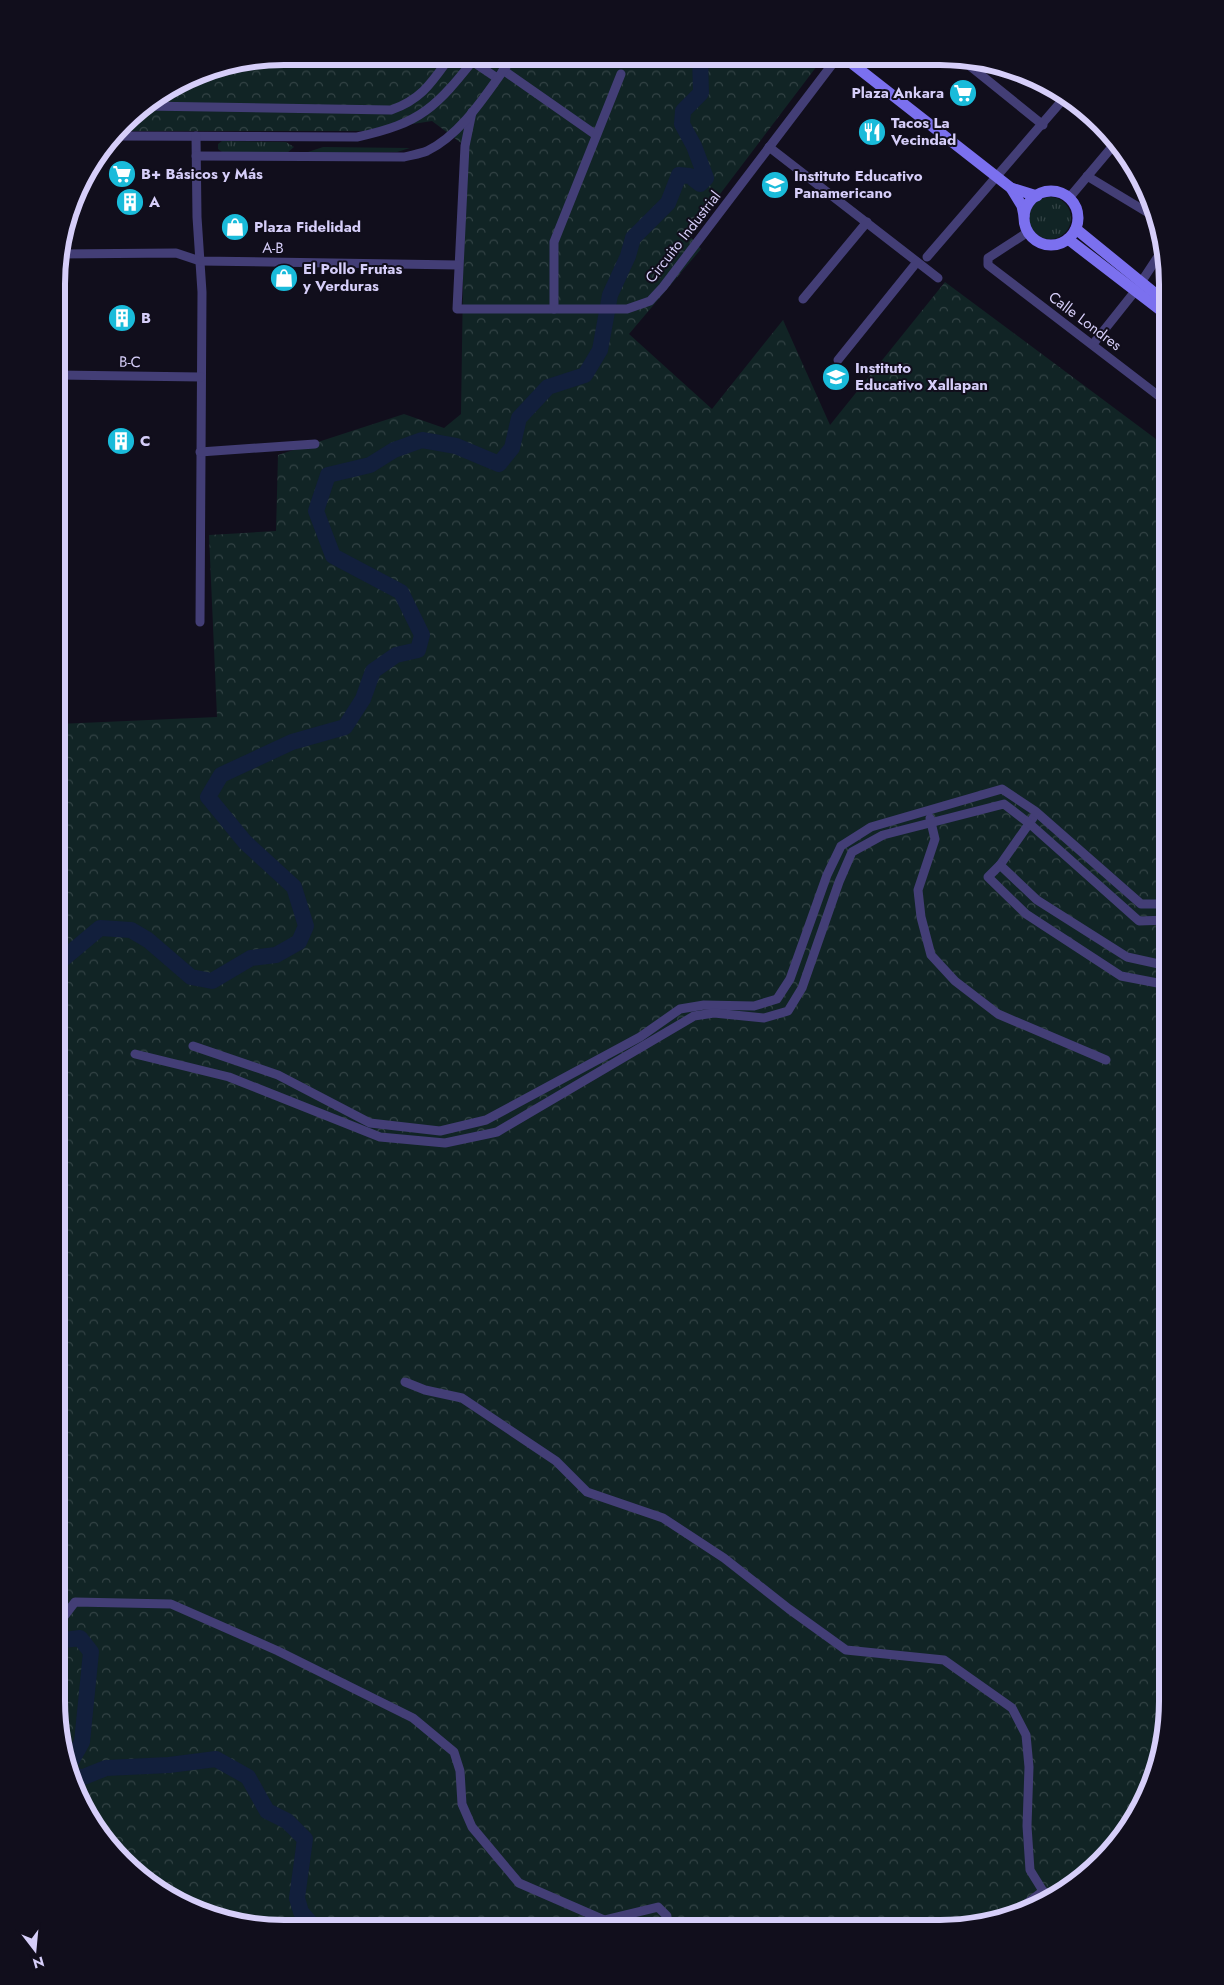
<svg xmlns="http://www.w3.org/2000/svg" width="1224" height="1985" viewBox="0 0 1224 1985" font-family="Jost,sans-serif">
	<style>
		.grass { fill: url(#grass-tufts) }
		.forest { fill: url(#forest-crowns) }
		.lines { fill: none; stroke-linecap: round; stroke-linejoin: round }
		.river { stroke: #121f3c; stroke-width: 16 }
		.street { stroke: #433e76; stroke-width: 9 }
		.secondary { stroke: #7b70ef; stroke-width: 11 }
		.labels { text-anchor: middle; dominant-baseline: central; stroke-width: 4; stroke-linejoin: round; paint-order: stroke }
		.poi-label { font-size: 15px; font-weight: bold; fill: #d6cef9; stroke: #110e1c; text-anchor: start }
		.street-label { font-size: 15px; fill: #d6cef9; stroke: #110e1c }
		.rim { fill: none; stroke: #d6cef9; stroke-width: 6 }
	</style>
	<defs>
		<pattern id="grass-tufts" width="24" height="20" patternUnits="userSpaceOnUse" patternTransform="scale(1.25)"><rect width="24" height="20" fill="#112425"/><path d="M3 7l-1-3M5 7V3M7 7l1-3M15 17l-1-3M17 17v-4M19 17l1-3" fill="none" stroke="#334345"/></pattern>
		<pattern id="forest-crowns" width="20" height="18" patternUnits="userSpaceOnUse" patternTransform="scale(1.25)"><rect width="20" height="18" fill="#112425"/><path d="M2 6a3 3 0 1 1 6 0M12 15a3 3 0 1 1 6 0" fill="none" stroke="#334345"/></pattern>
	</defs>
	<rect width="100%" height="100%" fill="#110e1c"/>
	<!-- grass -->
	<g class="grass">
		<path d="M222,141L286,142L294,147L287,153L222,152L218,149V144Z"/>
		<path d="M323,147L410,148L397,152L305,153Z"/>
		<circle cx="1050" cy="218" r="21"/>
	</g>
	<!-- forest -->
	<path class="forest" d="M284,56L823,58L689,235L701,249L629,334L712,409L783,320L830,425L945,282L1168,448L1167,1716L1156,1775L1121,1839L1079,1882L1027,1912L940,1929L254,1927L196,1911L145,1882L103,1839L73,1788L56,1701L58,724L217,717L209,535L276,531L278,455L404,414L444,428L461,414L465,146L432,121L368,131H120L134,113L197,73Z"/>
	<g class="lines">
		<!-- river -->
		<g class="river">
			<path d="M57,964L100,928L131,930L148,940L191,977L212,981L251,958L276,955L299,942L306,926L294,887L245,842L208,797L221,775L292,742L345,727L363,699L373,671L396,655L418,650L422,635L401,592L333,556L316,511L328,475L370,465L394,450L422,440L456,446L499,464L512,448L519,418L548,387L585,375L600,350L610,295L628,256L633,238L668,203L679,175L690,176L700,184L706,178L694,146L682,124L683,111L701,93L700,57"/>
			<path d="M56,1641L80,1638L91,1652L82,1742L69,1765"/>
			<path d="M70,1772L81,1778L106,1768L169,1765L216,1759L248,1777L267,1811L287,1821L305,1839L297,1898L301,1912L314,1927"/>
		</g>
		<!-- street -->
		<g class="street">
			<path d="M466,57L497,78"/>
			<path d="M960,58L1043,125"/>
			<path d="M503,70L596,135"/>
			<path d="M144,106L391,110C422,99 432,82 450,57"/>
			<path d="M472,112L465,146L457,309H627L650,301L663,287L837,58"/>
			<path d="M116,136L357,137C422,123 436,107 476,57"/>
			<path d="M196,136L197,217L202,292L200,622"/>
			<path d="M769,147L938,278"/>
			<path d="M196,156L404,157C411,155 420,154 427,151C464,133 489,89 513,57"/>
			<path d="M1087,176L1155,217"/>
			<path d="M1069,198L1117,141"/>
			<path d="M1028,232L988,258V265L1168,403"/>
			<path d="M58,254L176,253L200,261L458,265"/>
			<path d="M927,257L1066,96"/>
			<path d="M803,299L867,222"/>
			<path d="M554,309V242L621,74"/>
			<path d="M1093,344L1136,290L1161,252"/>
			<path d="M838,360L917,262"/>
			<path d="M58,375L201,377"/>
			<path d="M200,452L315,444"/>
			<path d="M930,818L935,839L918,890L921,917L931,955L955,981L998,1014L1106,1060"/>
			<path d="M1033,818L1000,865L988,877L1026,914L1121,976L1168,985"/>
			<path d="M1000,865L1037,900L1127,957L1168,966"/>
			<path d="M193,1046L278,1075L370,1123L440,1131L486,1120L640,1037L680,1009L704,1005L754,1006L777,999L790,979L827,875L841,846L871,827L1002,789L1035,811L1141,904H1168"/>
			<path d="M135,1054L229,1077L380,1137L445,1143L497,1132L694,1016L714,1013L764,1018L788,1011L802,988L839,882L852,852L883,835L1004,804L1030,824L1139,921L1168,920"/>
			<path d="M405,1382L425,1390L462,1398L556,1461L587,1492L663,1518L724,1558L789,1609L846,1650L944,1660L1012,1708L1026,1735L1029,1767L1027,1826L1030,1870L1043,1891"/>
			<path d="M56,1627L75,1602L171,1604L278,1651L413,1718L454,1752L460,1771L462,1804L472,1827L519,1883L604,1920L658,1907L667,1916V1928"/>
			<path d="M1013,1914L1043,1891L1054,1896"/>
			<path d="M712,1928H718"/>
		</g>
		<!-- secondary -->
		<g class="secondary">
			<path d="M845,58L1011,188L1022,206L1024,216"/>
			<path d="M1011,188L1037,196"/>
			<circle cx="1051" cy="218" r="27"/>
			<path d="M1076,229L1168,304"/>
			<path d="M1068,239L1168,316"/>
		</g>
	</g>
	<!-- icons -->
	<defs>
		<symbol id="supermarket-disc" viewBox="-11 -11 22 22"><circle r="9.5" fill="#19bbda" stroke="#110e1c"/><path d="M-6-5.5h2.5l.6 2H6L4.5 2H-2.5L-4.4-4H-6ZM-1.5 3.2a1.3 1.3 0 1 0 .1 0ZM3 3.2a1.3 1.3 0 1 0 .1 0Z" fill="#fff"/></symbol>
		<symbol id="restaurant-disc" viewBox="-11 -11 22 22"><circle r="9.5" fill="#19bbda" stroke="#110e1c"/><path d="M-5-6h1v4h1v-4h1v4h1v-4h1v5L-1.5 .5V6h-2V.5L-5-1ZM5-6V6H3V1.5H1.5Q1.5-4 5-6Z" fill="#fff"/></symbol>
		<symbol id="school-disc" viewBox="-11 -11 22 22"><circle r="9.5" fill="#19bbda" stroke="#110e1c"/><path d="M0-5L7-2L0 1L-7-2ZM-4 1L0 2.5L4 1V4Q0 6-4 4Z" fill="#fff"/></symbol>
		<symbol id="building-disc" viewBox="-11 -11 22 22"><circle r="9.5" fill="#19bbda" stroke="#110e1c"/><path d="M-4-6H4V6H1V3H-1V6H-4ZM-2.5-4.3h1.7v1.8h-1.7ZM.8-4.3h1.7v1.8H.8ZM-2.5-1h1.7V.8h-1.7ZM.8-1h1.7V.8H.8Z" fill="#fff"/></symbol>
		<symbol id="shop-disc" viewBox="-11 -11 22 22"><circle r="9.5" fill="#19bbda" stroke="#110e1c"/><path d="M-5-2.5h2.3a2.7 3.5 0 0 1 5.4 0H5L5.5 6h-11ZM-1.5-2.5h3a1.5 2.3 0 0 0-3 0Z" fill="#fff"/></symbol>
	</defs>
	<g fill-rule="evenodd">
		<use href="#supermarket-disc" x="947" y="77" width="32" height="32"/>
		<use href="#restaurant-disc" x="856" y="116" width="32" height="32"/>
		<use href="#supermarket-disc" x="106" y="158" width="32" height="32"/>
		<use href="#school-disc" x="759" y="169" width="32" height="32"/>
		<use href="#building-disc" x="114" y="186" width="32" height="32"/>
		<use href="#shop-disc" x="219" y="211" width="32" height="32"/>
		<use href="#shop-disc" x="268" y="262" width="32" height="32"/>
		<use href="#building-disc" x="106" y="302" width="32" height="32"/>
		<use href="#school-disc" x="820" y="361" width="32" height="32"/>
		<use href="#building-disc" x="105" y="425" width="32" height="32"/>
	</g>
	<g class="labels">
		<!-- poi labels -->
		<g class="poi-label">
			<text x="944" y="93" text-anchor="end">Plaza Ankara</text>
			<text x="891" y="123">Tacos La<tspan x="891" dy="17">Vecindad</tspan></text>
			<text x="141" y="174">B+ Básicos y Más</text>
			<text x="794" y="176">Instituto Educativo<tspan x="794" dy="17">Panamericano</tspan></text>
			<text x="149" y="202">A</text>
			<text x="254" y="227">Plaza Fidelidad</text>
			<text x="303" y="269">El Pollo Frutas<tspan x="303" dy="17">y Verduras</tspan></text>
			<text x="141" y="318">B</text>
			<text x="855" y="368">Instituto<tspan x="855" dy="17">Educativo Xallapan</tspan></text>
			<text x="140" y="441">C</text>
		</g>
		<!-- street labels -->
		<g class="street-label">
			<text transform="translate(683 237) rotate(-52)">Circuito Industrial</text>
			<text transform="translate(273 248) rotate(1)">A-B</text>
			<text transform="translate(1085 321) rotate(37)">Calle Londres</text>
			<text transform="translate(130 362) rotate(1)">B-C</text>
		</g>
	</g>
	<!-- crop -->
	<path d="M0 0H1224V1985H0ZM284 65H940A219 219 0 0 1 1159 284V1701A219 219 0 0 1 940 1920H284A219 219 0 0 1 65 1701V284A219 219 0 0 1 284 65Z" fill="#110e1c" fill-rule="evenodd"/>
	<path class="rim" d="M284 65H940A219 219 0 0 1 1159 284V1701A219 219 0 0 1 940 1920H284A219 219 0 0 1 65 1701V284A219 219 0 0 1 284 65Z"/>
	<!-- north arrow -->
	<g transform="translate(35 1950) rotate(164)" stroke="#110e1c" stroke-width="4" paint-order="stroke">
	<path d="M0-4L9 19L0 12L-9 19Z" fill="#d6cef9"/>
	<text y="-8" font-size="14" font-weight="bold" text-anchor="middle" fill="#d6cef9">N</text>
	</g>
</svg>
